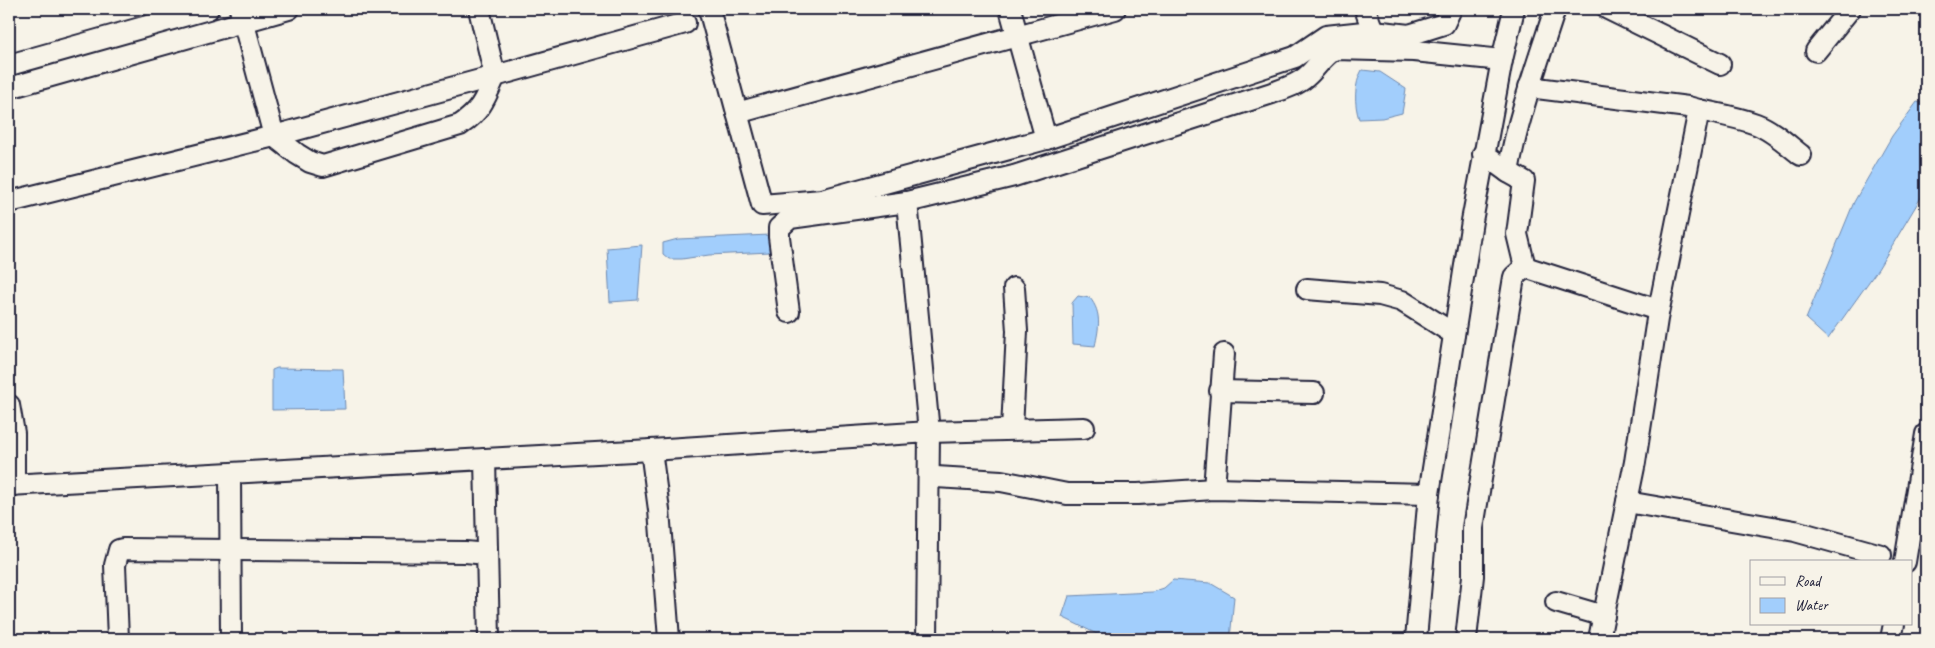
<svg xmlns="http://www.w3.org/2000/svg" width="1935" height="648" viewBox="0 0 1935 648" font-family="Caveat,sans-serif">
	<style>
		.water { fill: #a2cefc; stroke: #6f89af }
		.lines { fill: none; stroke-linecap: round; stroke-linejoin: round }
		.minor-casing { stroke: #22223b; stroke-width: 24 }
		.minor { stroke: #f7f3e8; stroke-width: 20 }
	</style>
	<rect width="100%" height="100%" fill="#f7f3e8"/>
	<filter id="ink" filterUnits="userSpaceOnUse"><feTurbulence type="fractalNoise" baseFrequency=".02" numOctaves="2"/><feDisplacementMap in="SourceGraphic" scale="10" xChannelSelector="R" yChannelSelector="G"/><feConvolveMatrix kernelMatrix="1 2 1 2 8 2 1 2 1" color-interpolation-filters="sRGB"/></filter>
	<g filter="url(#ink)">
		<!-- water -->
		<g class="water">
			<path d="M1362,70L1380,72L1406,89L1402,113L1382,118L1359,119C1354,104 1354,84 1362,70Z"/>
			<path d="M1917,102L1926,104V189L1878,269L1828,339L1806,319L1854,202L1892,136Z"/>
			<path d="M770,235L775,242L770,252L709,255L682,259H669L663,254V243L678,239Z"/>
			<path d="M642,245L638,300L610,302L607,248Z"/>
			<path d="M1078,296L1090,298C1102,313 1099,328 1095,346L1073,344L1072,303Z"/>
			<path d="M277,368L343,369L345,409L272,410V370Z"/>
			<path d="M1173,580L1210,583L1234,597L1230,639H1107L1062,617L1069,596L1152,592L1164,588Z"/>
		</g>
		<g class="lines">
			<defs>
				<g id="minor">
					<path d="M240,9L274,136L297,154L310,162L323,166L460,125C481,111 485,99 495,76"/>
					<path d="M479,9L495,76L685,23"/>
					<path d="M709,9L762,205L822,200L1046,139L1295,57L1326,36L1373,31L1409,35L1444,24L1451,9"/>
					<path d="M1010,9L1046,139"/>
					<path d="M1365,9L1373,31"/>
					<path d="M1608,9L1720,64"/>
					<path d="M1816,51L1850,9"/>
					<path d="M9,65L208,9"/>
					<path d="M1529,87L1688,107L1699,110L1657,319L1635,462L1599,639"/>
					<path d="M9,88L289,9"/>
					<path d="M1699,110C1718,114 1737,117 1756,124C1772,130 1787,144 1801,155"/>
					<path d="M737,113L1115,9"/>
					<path d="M1483,154L1508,172C1518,116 1538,62 1555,9"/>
					<path d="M1508,172L1524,181L1517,234L1525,267"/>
					<path d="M9,202L274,136L495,76"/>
					<path d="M907,202L929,432L1084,428"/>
					<path d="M1307,289L1380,295L1402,301L1454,334"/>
					<path d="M789,312L779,237V228L790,218L907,202L1014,176L1272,93C1283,89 1297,85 1306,77C1317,68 1322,56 1335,49L1414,51L1502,60"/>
					<path d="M1220,391L1314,393"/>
					<path d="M9,405L14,433V485"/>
					<path d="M1012,429L1017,331L1014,288"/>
					<path d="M651,450L659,510L669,639"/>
					<path d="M485,459L489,639"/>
					<path d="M230,474L231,639"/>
					<path d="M930,479L936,477L1001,481L1067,494H1138L1214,489L1429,494"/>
					<path d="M9,485L651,450L929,432L927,639"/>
					<path d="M1214,489L1224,354"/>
					<path d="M1627,502L1795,531L1881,555"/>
					<path d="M1905,562L1926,434"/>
					<path d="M1556,602L1604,616"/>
					<path d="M118,639L115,565L119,550L123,549L465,552L487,554"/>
					<path d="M1416,639L1429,494L1472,221L1502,60L1514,9"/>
					<path d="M1466,639L1473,576V528L1514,277L1525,267L1658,310"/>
					<path d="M1891,639L1894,624"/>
				</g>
			</defs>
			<!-- minor casing -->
			<use href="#minor" class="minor-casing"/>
			<!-- minor -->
			<use href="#minor" class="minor"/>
		</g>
	</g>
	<!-- margin -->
	<rect width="1935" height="648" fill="none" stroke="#f7f3e8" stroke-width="30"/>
	<rect x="15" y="15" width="1905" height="618" fill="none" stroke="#22223b" stroke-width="2" filter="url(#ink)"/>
	<!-- legend -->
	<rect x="1750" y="560" width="162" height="65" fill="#f7f3e8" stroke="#a29fa3"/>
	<rect x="1760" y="577" width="25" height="8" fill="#f7f3e8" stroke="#a29fa3"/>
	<text x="1795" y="586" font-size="15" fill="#22223b">Road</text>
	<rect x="1760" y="598" width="25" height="15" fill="#a2cefc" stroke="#a29fa3"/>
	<text x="1795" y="610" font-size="15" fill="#22223b">Water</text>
</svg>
